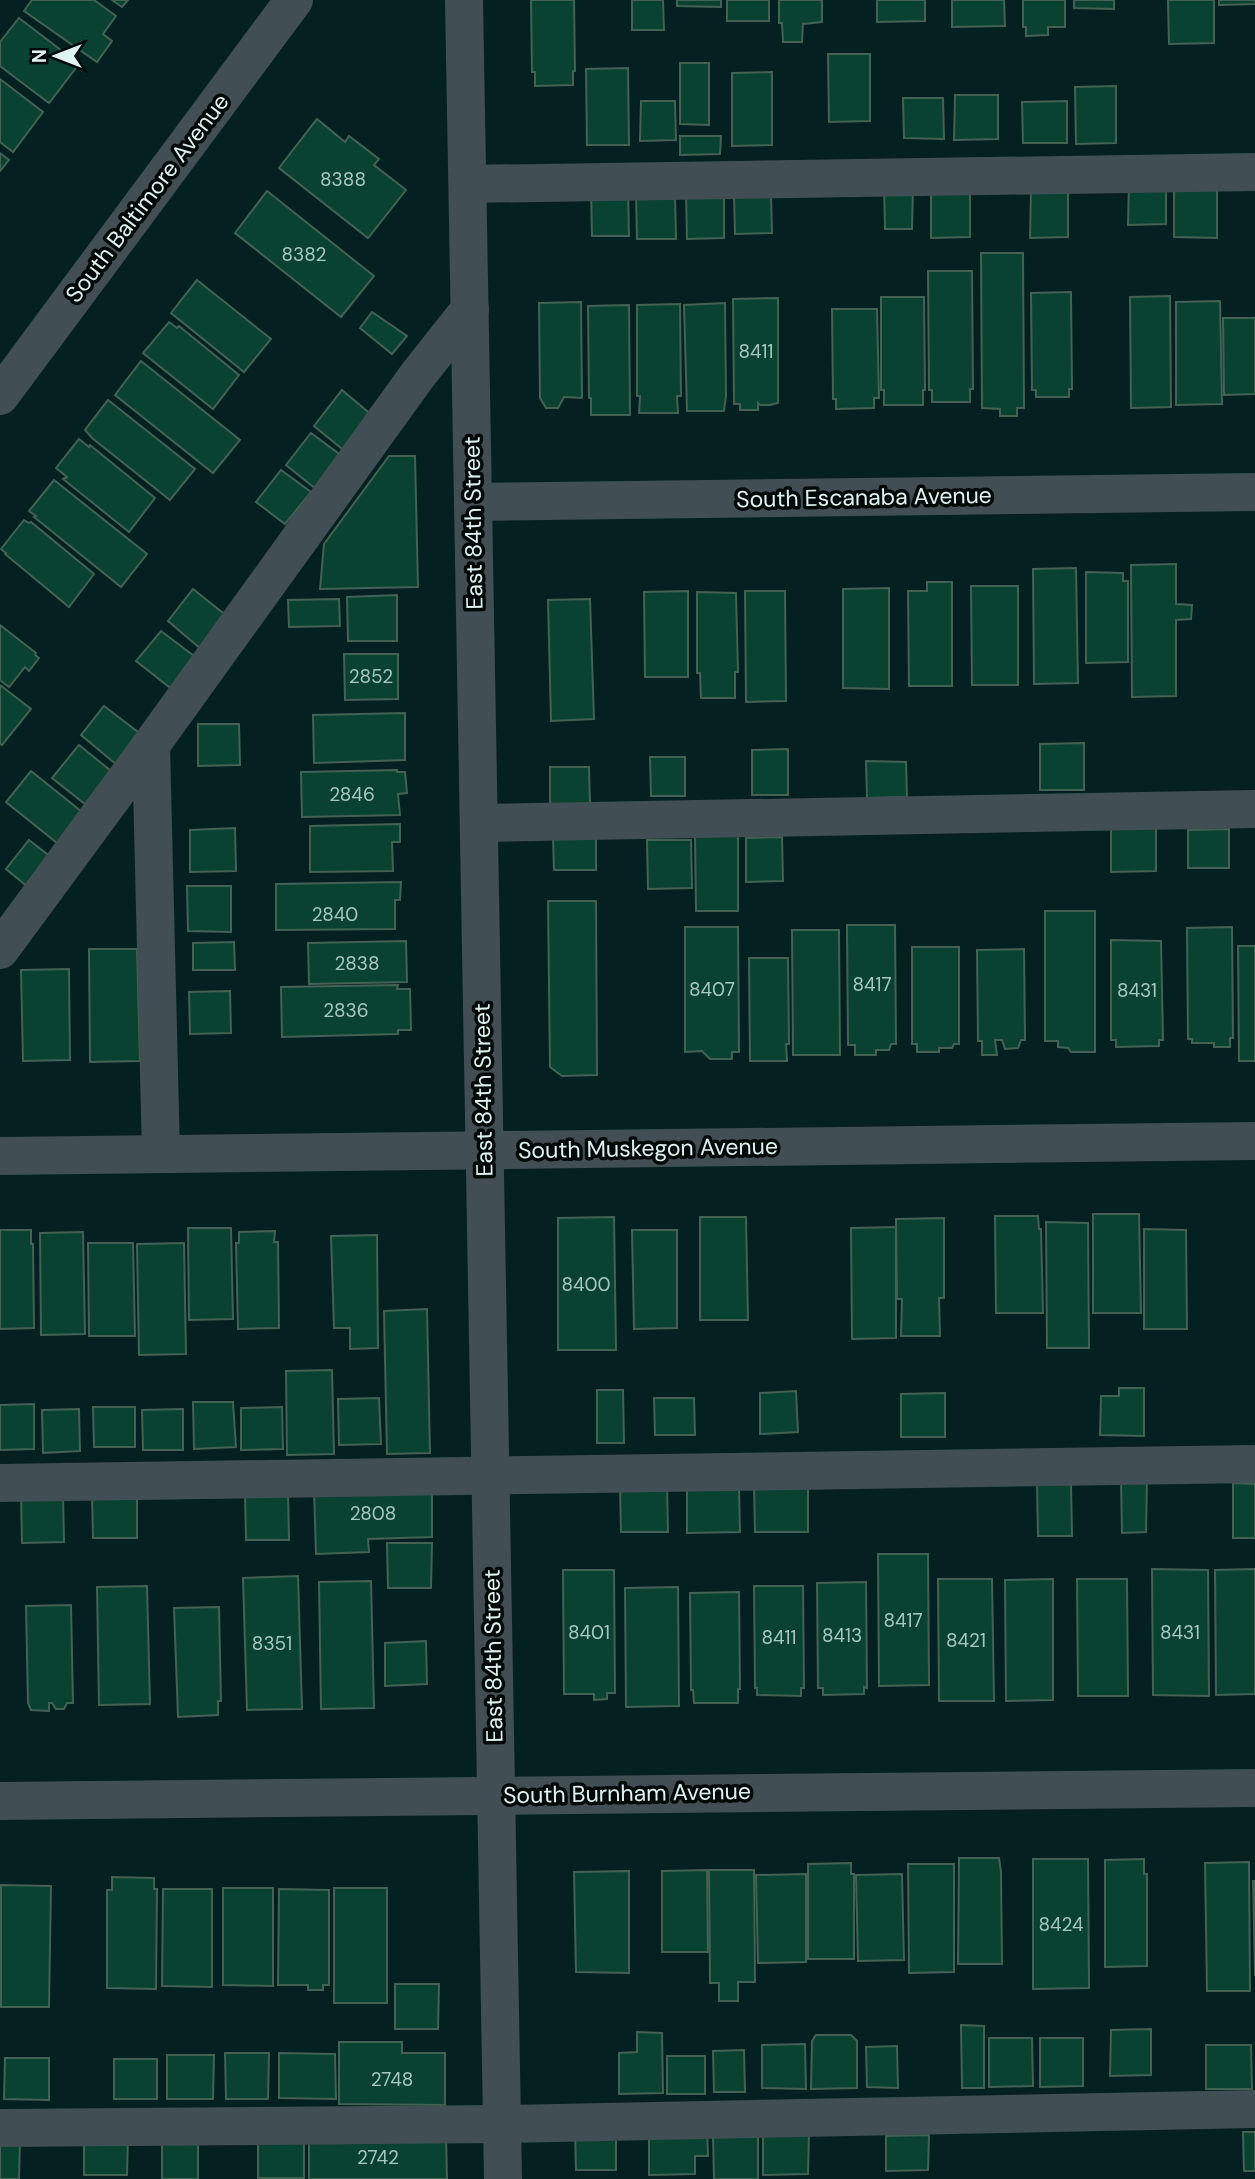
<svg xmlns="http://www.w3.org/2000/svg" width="1255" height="2179" viewBox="0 0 1255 2179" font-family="'DM Sans',sans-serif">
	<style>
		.building { fill: #094230; stroke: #436254; stroke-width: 2 }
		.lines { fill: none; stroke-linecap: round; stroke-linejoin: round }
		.minor { stroke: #414e53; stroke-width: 38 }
		.labels { text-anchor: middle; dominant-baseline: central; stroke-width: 7; stroke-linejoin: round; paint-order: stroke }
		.number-label { font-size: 19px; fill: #a9c7c2 }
		.street-label { font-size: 23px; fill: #def3f2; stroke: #000808 }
	</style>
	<rect width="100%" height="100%" fill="#042020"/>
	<!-- building -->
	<g class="building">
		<path d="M32,0H94L116,16L103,34L112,41L97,62L24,11Z"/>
		<path d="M112,0H128L122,7Z"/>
		<path d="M531,0H574L575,71H573V85L535,86V72H532Z"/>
		<path d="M632,0H663L664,30H632Z"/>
		<path d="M677,0H721V7L677,6Z"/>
		<rect x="727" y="0" width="42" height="21"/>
		<path d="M779,0H822V22L803,24L802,42H783L782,23H779Z"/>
		<path d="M877,0H925V21L877,22Z"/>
		<path d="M952,0H1004L1005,26L952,27Z"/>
		<path d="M1023,0H1065V27H1048V35L1026,36V27H1023Z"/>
		<path d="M1074,0H1114V9L1074,8Z"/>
		<path d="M1168,0H1214V43L1169,44Z"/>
		<path d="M1219,0H1255V4L1219,5Z"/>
		<path d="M19,18L79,64L49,103L0,66V42Z"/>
		<path d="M828,54H870V121L829,122Z"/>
		<path d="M680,63H709V125L680,124Z"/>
		<path d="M628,68L629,145H587L586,69Z"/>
		<path d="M772,72V145L732,146V73Z"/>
		<path d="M0,79L43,112L13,152L0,142Z"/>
		<path d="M1116,86V143L1076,144L1075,87Z"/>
		<path d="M955,95H998V139L954,140Z"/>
		<path d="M903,98H943L944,139L904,138Z"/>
		<path d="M641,101H675L676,140L640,141Z"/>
		<path d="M1067,101V143H1023L1022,102Z"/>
		<path d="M317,119L345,142L349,136L379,159L374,165L406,190L368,238L279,168Z"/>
		<path d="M680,136H721L720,154L680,155Z"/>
		<path d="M0,153L9,160L0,171Z"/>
		<path d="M1129,182H1166V224L1128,225Z"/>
		<path d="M884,187L913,188L912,229H885Z"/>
		<path d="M591,189H628L629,236H592Z"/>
		<path d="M1068,189V237L1030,238L1031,190Z"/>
		<path d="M970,190V237L931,238V191Z"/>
		<path d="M1217,190V238L1174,237V191Z"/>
		<path d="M267,191L374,276L341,317L235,233Z"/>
		<path d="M675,194L676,239H637L636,195Z"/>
		<path d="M686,195L724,196V238L687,239Z"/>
		<path d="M771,195L772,233L735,234L734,196Z"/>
		<path d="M981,253H1023L1024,408H1017V416H1000V409L982,408Z"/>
		<path d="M928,271H972L973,389H970V402H932V390H929Z"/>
		<path d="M197,280L271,339L244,372L171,313Z"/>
		<path d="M1071,292L1072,389H1069V397H1036V390H1032L1031,293Z"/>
		<path d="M1170,296L1171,407L1131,408L1130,297Z"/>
		<path d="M881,297H924L925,390H923V405H884V390H881Z"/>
		<path d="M778,298V403L770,405H760L758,403V410H740V404H734L733,299Z"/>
		<path d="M1220,301L1222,404L1176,405V302Z"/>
		<path d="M581,302L582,398L564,397L558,408H546L540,398L539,303Z"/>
		<path d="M725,303L726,396L724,411H687L684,305Z"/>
		<path d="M680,304L681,396H677L678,413H639L640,396H637V305Z"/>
		<path d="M629,305L630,415H591V398H589L588,306Z"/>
		<path d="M832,309H877L879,398H874V408L836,409V399H833Z"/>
		<path d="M372,312L407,336L392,354L360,328Z"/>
		<path d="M1223,318H1255V394L1224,395Z"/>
		<path d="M169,322L177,328L179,326L239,375L213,409L143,353Z"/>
		<path d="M141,361L240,440L213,473L115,395Z"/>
		<path d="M342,390L374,417L346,452L314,426Z"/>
		<path d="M108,400L195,469L170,500L92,438L85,430Z"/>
		<path d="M311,433L342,456L316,489L286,465Z"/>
		<path d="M79,439L89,447L90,445L155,498L129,532L63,479L67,477L56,468Z"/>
		<path d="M389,456H415L418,587L320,589L324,544Z"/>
		<path d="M281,470L311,492L285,524L256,502Z"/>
		<path d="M54,480L147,554L121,587L34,517L36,516L29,511Z"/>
		<path d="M24,520L29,523L31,522L94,574L69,607L5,554L6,553L1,549Z"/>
		<path d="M1176,564V604L1192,605L1191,619L1176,620V696L1132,697L1131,565Z"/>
		<path d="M1076,568L1078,683L1034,684L1033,569Z"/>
		<path d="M1086,572L1123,573V581H1128V662L1086,663Z"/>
		<path d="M927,582H952V686H909L908,591H927Z"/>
		<path d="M971,586H1018V685H972Z"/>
		<path d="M889,588V689L843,688V589Z"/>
		<path d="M193,589L228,617L201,649L168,621Z"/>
		<path d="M688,591V677H645L644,592Z"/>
		<path d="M745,591H785L786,701L746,702Z"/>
		<path d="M697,592L736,593L738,672H735V698H701L700,673H697Z"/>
		<path d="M397,595V641H348L347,597Z"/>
		<path d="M339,599L340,626L289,627L288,600Z"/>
		<path d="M590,599L594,719L551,721L548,600Z"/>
		<path d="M0,625L36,653L35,655L39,658L29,671L25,667L9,687L0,680Z"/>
		<path d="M161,631L198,659L173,690L136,661Z"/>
		<path d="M344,654H398V699L345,700Z"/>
		<path d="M0,685L31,709L2,745L0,744Z"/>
		<path d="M104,706L142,735L117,765L81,735Z"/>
		<path d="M405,713V760L314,763L313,715Z"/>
		<path d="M198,724H239L240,765L198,766Z"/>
		<path d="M1084,743V790H1040V744Z"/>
		<path d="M79,745L111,771L85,804L52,778Z"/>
		<path d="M788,749V795H752V750Z"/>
		<path d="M650,757H685V796H651Z"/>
		<path d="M866,761L906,762L907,797L867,798Z"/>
		<path d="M550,767H589L590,805H550Z"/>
		<path d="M397,770V772H405L407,793L398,794L400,815L302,817L301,772Z"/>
		<path d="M31,771L82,812L57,843L6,802Z"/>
		<path d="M400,824V842H392L393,871L310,872V826Z"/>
		<path d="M1156,826V871L1111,872V827Z"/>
		<path d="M235,828L236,871L190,872V830Z"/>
		<path d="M1229,829V868H1188V830Z"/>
		<path d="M695,834H738V911H696Z"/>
		<path d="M782,837L783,881L746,882V838Z"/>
		<path d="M596,838V870H554L553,839Z"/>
		<path d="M29,840L52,858L28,887L6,869Z"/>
		<path d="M647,840H691L692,888L648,889Z"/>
		<path d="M401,882L400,900H395V929L276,930V884Z"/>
		<path d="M187,886H231V932L188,931Z"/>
		<path d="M548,901H596L597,1075L562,1076L550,1067Z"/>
		<path d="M1045,911H1095V1052H1071L1068,1048L1058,1047V1041H1045Z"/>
		<path d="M847,925H895L896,1044H891L889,1050H876V1055H855V1045H848Z"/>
		<path d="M685,927H738L739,1052H732V1059H710L702,1051L685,1052Z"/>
		<path d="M1232,927L1233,1038H1230V1047H1214V1043H1192V1039H1188L1187,928Z"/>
		<path d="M792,930H839L840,1055H793Z"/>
		<path d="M1111,940L1161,941L1163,1040H1159V1046L1116,1047V1040H1111Z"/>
		<path d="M406,941L407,982L309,984L308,943Z"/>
		<path d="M234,942L235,970H193V943Z"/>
		<path d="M1238,946H1255V1061H1239Z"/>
		<path d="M912,947H959V1044H954L952,1048H939V1052H917V1044H912Z"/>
		<path d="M89,949H137L140,1061L90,1062Z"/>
		<path d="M1024,949L1025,1040H1021L1018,1048L1005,1049L1002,1040H995L997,1055H982V1041H978L977,950Z"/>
		<path d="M749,958H788L789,1044H786L787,1061H750Z"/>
		<path d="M69,969L70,1060L23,1061L21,970Z"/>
		<path d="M398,985L397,989H410L411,1030H398V1034L282,1037L281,987Z"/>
		<path d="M230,991L231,1033L190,1034L189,992Z"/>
		<path d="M1093,1214H1139L1141,1313H1093Z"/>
		<path d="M995,1216H1038L1039,1229H1041L1043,1313H996Z"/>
		<path d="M614,1217L616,1350H558V1218Z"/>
		<path d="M700,1217H746L748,1320H700Z"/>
		<path d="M944,1218V1298H939L940,1336H901L902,1299H897L896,1219Z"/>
		<path d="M1046,1222L1088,1223L1089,1348H1047Z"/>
		<path d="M896,1227V1338L852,1339L851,1228Z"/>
		<path d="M188,1228H231L233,1319L189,1320Z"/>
		<path d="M1144,1229L1186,1230L1187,1329H1144Z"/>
		<path d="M0,1230H31V1244H33L34,1328L0,1329Z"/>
		<path d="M632,1230H677V1328L634,1329Z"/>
		<path d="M275,1231L274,1242H278L279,1328L238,1329L236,1243H239V1232Z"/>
		<path d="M83,1232L85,1334L41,1335L40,1233Z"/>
		<path d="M377,1235L378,1348L350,1349V1328H334L331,1236Z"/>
		<path d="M88,1243H133L135,1336H89Z"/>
		<path d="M184,1243L186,1354L139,1355L137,1244Z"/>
		<path d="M427,1309L430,1453L387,1454L384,1311Z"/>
		<path d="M332,1370L334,1454L287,1455L286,1371Z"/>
		<path d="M1119,1388H1144V1436L1100,1435L1101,1396H1119Z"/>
		<path d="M597,1390H623L624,1443H597Z"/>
		<path d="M796,1391L798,1432L760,1434V1393Z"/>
		<path d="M945,1393V1437H901V1394Z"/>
		<path d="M379,1398L381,1444L339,1445L338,1399Z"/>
		<path d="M654,1398H694L695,1435H655Z"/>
		<path d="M193,1402H233L236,1447L194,1449Z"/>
		<path d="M34,1404V1449L0,1450V1405Z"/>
		<path d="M93,1407H135V1447H94Z"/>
		<path d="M282,1407L283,1449L241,1450V1408Z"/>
		<path d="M79,1409L80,1451L43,1453L42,1410Z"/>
		<path d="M183,1409V1450H143L142,1410Z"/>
		<path d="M1121,1479H1147L1146,1532L1122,1533Z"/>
		<path d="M808,1483V1532H755L754,1484Z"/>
		<path d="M1233,1483L1255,1484V1538H1233Z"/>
		<path d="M1037,1484H1071L1072,1536H1038Z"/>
		<path d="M667,1486L668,1532H621L620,1487Z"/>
		<path d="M432,1487V1537L368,1539L369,1552L316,1554L314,1489Z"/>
		<path d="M687,1488H739L740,1532L687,1533Z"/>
		<path d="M288,1491L289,1540H246L245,1492Z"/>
		<path d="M21,1494H63L64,1542L22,1543Z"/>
		<path d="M137,1494V1538H93L92,1495Z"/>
		<path d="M387,1543H432L431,1588H388Z"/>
		<path d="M878,1554H928L929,1685L879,1686Z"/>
		<path d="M1152,1569L1208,1570L1209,1696L1153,1695Z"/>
		<path d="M1255,1569V1694L1216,1695L1215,1570Z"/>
		<path d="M563,1570H614L615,1693H607V1699L594,1700V1694H564Z"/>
		<path d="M298,1576L302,1709L247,1710L243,1578Z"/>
		<path d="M938,1579H992L994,1701H939Z"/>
		<path d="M1053,1579V1700L1006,1701L1005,1580Z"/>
		<path d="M1077,1579H1127L1128,1696H1078Z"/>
		<path d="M371,1581L374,1708L321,1709L319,1582Z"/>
		<path d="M866,1582L867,1688L864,1687V1694L823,1695V1688H818L817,1583Z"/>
		<path d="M147,1586L150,1704L99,1705L97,1587Z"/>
		<path d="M754,1586H803L804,1688H801V1696L757,1695V1688H755Z"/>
		<path d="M678,1587L679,1706L626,1707L625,1588Z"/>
		<path d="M739,1592L740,1689H738V1703H694L693,1690H691L690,1593Z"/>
		<path d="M71,1605L73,1703H67L64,1709H56L52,1703H49V1711L31,1710L28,1703L26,1606Z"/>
		<path d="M219,1607L221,1701H218V1715L178,1717L174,1608Z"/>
		<path d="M426,1641L427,1684L385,1686V1643Z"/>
		<path d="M959,1858H999L1001,1872L1002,1964H958Z"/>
		<path d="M1033,1859H1088L1089,1988L1033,1989Z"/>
		<path d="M1144,1859V1874H1147V1966L1105,1967V1860Z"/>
		<path d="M1249,1862L1250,1991H1207L1205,1863Z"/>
		<path d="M851,1863V1874H854V1959H808V1864Z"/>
		<path d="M908,1864H954V1972L909,1973Z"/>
		<path d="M707,1870L708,1952H662V1871Z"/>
		<path d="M709,1870H754L755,1982H738V2001H719V1983H710Z"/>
		<path d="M629,1871V1973L576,1972L574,1872Z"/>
		<path d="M806,1874V1962L758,1963L756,1875Z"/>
		<path d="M902,1874L904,1960L858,1961L856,1875Z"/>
		<path d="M112,1877L154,1878V1889H157L156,1989L107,1988V1890H112Z"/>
		<path d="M1253,1881H1255V1976Z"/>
		<path d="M1,1885L51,1886L49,2007H1Z"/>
		<path d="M223,1888H273V1986L223,1985Z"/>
		<rect x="334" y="1888" width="53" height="115"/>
		<path d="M163,1889H212V1987L162,1986Z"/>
		<path d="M279,1889L329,1890V1985H323V1990H308V1985H278Z"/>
		<path d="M395,1984H439L438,2029H395Z"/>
		<path d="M961,2025L984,2026V2088H962Z"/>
		<path d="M1151,2029V2075L1110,2076L1111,2030Z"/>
		<path d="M637,2032L662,2033L663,2093L619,2094V2053L637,2052Z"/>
		<path d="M816,2035H851L857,2041V2088L811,2089L812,2041Z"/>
		<path d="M989,2038H1032L1033,2086L989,2087Z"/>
		<path d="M1040,2038H1083V2086L1040,2087Z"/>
		<path d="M339,2042H402V2053H445V2105L339,2104Z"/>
		<path d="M805,2044L806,2089L762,2088V2045Z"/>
		<path d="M1206,2045H1251L1252,2089H1206Z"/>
		<path d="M897,2046L898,2088L867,2087L866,2047Z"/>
		<path d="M744,2050L745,2092H714L713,2051Z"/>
		<path d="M225,2053H269L268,2099H226Z"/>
		<path d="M279,2053L335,2054L336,2099L279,2098Z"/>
		<path d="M167,2055H214L213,2099H167Z"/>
		<rect x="667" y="2056" width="38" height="38"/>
		<path d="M5,2058H49V2100L4,2099Z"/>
		<rect x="114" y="2059" width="43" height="40"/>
		<path d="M707,2127L708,2156H695V2174L649,2175V2133Z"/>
		<path d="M616,2130V2170H576L575,2131Z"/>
		<path d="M1243,2132H1255V2171H1244Z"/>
		<path d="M763,2133H809L808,2174L763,2175Z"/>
		<path d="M309,2134H446L447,2179H309Z"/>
		<path d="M258,2135L304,2136V2178H258Z"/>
		<path d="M929,2135L928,2170L886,2171V2136Z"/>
		<path d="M713,2136L758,2137V2179H714Z"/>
		<path d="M84,2137H128L127,2175H84Z"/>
		<path d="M0,2141H20L19,2179H0Z"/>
		<rect x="162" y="2143" width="36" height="36"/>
	</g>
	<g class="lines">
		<!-- minor -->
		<g class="minor">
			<path d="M464,0L503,2179"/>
			<path d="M468,184L1255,172"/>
			<path d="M0,396L294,0"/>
			<path d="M473,502L1255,492"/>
			<path d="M151,745L161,1154"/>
			<path d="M479,823L1255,809"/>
			<path d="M0,950L151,745L417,376L470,309"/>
			<path d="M0,1156L1255,1141"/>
			<path d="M0,1483L1255,1464"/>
			<path d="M0,1801L1255,1788"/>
			<path d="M0,2128L502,2124L1255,2109"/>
		</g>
	</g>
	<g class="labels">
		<!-- number labels -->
		<g class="number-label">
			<text x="343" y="179">8388</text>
			<text x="304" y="254">8382</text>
			<text x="756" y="351">8411</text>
			<text x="371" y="676">2852</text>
			<text x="352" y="794">2846</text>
			<text x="335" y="914">2840</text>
			<text x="357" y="963">2838</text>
			<text x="872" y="984">8417</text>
			<text x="712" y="989">8407</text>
			<text x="1137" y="990">8431</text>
			<text x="346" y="1010">2836</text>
			<text x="586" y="1284">8400</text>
			<text x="373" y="1513">2808</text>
			<text x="903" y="1620">8417</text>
			<text x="589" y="1632">8401</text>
			<text x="1180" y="1632">8431</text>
			<text x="842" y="1635">8413</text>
			<text x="779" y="1637">8411</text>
			<text x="966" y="1640">8421</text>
			<text x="272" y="1643">8351</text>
			<text x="1061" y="1924">8424</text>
			<text x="392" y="2079">2748</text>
			<text x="378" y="2157">2742</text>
		</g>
		<!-- street labels -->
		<g class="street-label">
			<text transform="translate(147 198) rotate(-53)">South Baltimore Avenue</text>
			<text transform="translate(864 497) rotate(-1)">South Escanaba Avenue</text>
			<text transform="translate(473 523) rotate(-91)">East 84th Street</text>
			<text transform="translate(483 1090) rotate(-91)">East 84th Street</text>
			<text transform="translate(648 1148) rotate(-1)">South Muskegon Avenue</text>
			<text transform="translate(493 1656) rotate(-91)">East 84th Street</text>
			<text transform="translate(627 1793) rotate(-1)">South Burnham Avenue</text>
		</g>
	</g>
	<!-- north arrow -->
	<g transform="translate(56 56) rotate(270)" stroke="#000808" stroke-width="5" paint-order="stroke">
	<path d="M0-5L12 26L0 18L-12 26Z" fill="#def3f2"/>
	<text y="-10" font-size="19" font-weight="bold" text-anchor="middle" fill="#def3f2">N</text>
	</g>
</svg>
